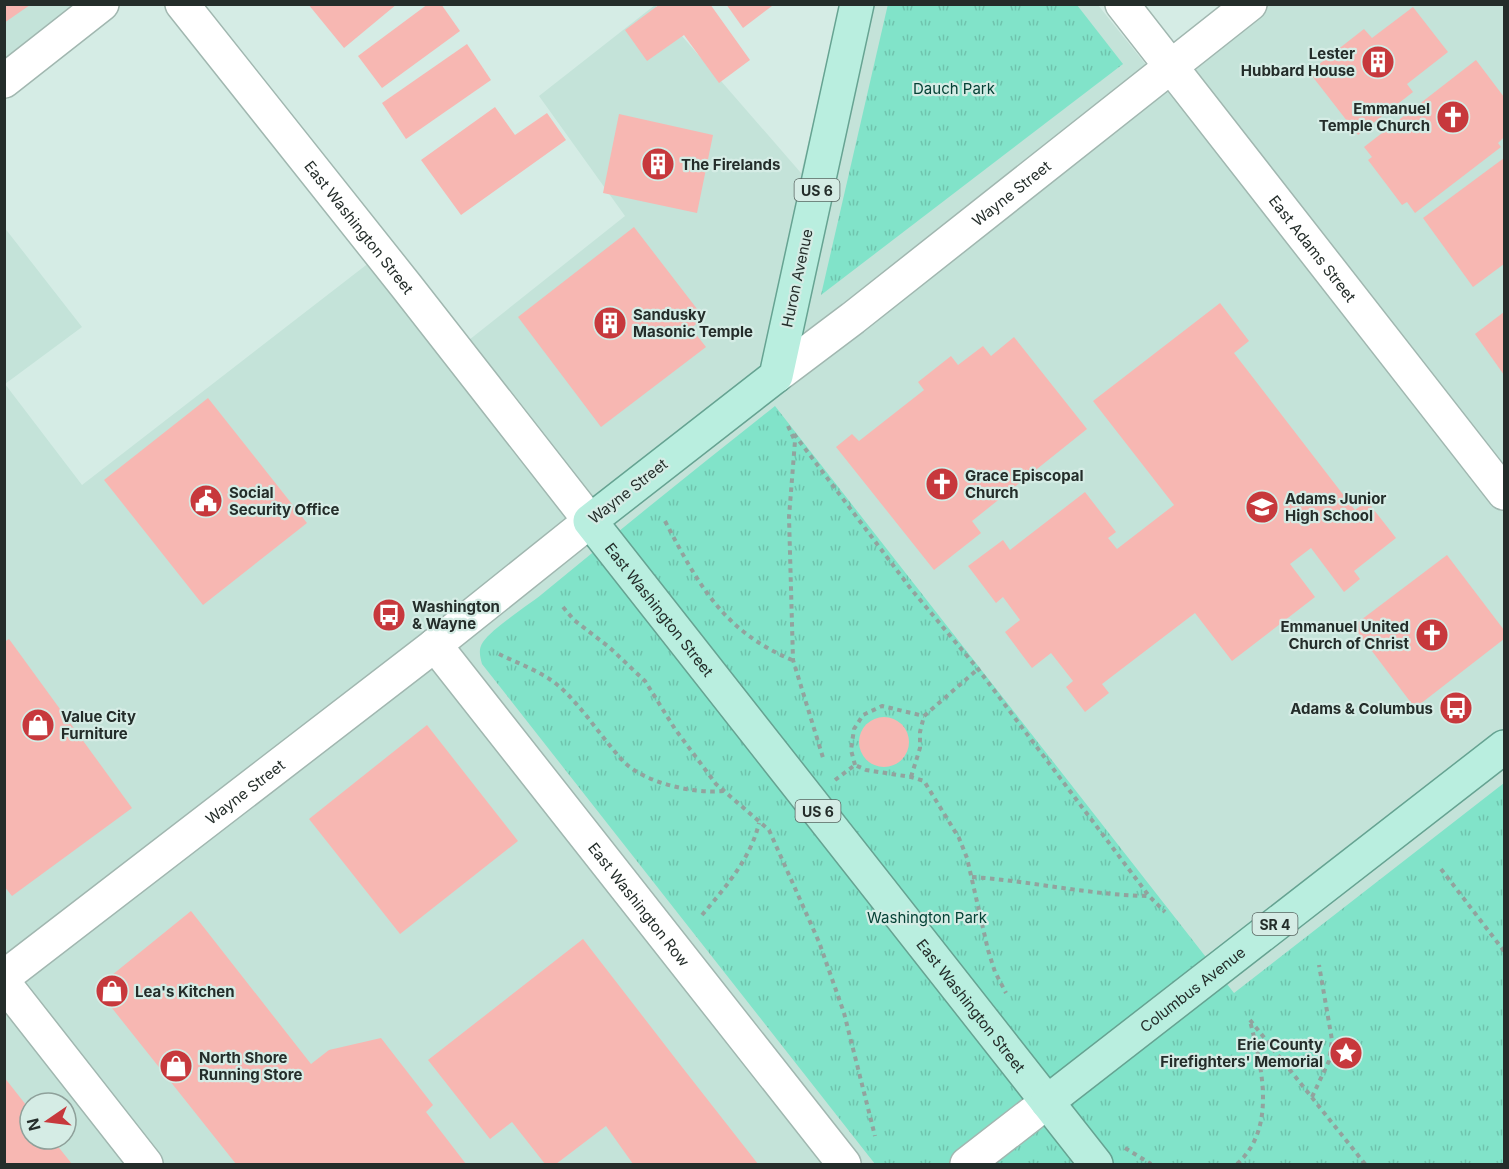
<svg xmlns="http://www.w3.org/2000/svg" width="1509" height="1169" viewBox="0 0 1509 1169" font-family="Inter,sans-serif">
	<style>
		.built { fill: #c4e3d9; fill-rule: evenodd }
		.park { fill: url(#park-tufts) }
		.building { fill: #f7b7b2 }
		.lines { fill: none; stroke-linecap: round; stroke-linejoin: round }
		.street-casing { stroke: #a1b7b0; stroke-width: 36 }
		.secondary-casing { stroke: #a1b7b0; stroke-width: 36 }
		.primary-casing { stroke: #66a392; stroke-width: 36 }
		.path { stroke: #92a39e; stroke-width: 4; stroke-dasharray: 4.5 4.5; stroke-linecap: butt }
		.street { stroke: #fff; stroke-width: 33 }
		.secondary { stroke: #fff; stroke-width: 33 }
		.primary { stroke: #b9eedf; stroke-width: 33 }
		.labels { text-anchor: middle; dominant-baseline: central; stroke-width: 4.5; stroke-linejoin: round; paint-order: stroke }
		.shield { fill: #d5ece5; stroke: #596662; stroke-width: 1.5 }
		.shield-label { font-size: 14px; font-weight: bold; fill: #242d2a }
		.poi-label { font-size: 15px; font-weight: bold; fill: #242d2a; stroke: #d5ece5; text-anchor: start }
		.park-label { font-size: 15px; fill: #054236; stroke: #d5ece5 }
		.street-label { font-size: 15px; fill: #242d2a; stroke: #d5ece5 }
	</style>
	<defs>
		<pattern id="park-tufts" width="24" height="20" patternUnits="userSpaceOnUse" patternTransform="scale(1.5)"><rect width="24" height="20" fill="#81e3c9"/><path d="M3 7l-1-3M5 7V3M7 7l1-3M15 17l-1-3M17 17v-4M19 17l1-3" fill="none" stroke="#6fc3ad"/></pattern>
	</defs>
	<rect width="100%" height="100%" fill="#d5ece5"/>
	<!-- built -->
	<g class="built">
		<path d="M5,5H86L5,69Z"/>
		<path d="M655,5L801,173L841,5H1098L1163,86L1265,5H1504V1164H5L4,227L82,327L5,384L82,485L392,245L469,340L625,216L539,96ZM30,1103H66V1139H30Z"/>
	</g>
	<!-- park -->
	<g class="park">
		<path d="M888,4L1077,5L1123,64L821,295Z"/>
		<path d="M775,406L1234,993L1504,783V1164H875L482,664C480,656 478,649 483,642C493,627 531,604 547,590C622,528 698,467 775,406Z"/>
	</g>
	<!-- building -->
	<g class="building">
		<path d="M308,4H397L344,48Z"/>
		<path d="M428,4H441L460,31L382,88L358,56Z"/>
		<path d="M660,4H710L750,60L719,83L684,35L647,61L625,30Z"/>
		<path d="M726,4H771L772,6L743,28Z"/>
		<path d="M4,5H30L4,23Z"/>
		<path d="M1413,7L1448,52L1407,84L1413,92L1358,135L1309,72L1364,29L1372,38Z"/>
		<path d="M467,44L491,80L406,139L382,103Z"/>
		<path d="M1476,60L1504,97V137L1498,143L1501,147L1415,213L1407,202L1402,205L1368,160L1372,157L1364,147Z"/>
		<path d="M495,107L515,135L547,113L566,140L461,215L421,160Z"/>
		<path d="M619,114L713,135L697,213L603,193Z"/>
		<path d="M1504,158V264L1473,287L1423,218Z"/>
		<path d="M634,227L704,318L691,328L706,347L601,427L518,317Z"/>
		<path d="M1220,303L1249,341L1234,353L1355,510L1367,501L1396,538L1354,571L1360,579L1344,592L1311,548L1290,564L1315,597L1232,661L1195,613L1102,684L1109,693L1085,712L1066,687L1073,681L1051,653L1032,668L1005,632L1020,620L1003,597L996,603L968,566L1003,540L1010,550L1085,492L1116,532L1108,538L1117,549L1174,505L1093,401Z"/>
		<path d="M1504,312V375L1475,334Z"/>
		<path d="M1014,337L1087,429L972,521L981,533L934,570L836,447L852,434L859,441L924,390L918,382L951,356L958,365L983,346L991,356Z"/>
		<path d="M208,398L307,523L203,605L104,480Z"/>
		<path d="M1447,555L1504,630V639L1415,708L1353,626Z"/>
		<path d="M9,639L132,808L12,896L4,886V642Z"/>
		<circle cx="884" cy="742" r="25"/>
		<path d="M427,725L518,841L400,934L309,819Z"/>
		<path d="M191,911L311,1064L329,1050L381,1038L433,1105L426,1112L466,1164H236L96,988Z"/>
		<path d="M583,939L682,1067L758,1164H633L606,1126L556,1164H545L512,1122L490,1139L428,1060Z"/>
		<path d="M4,1077L30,1110V1139H52L72,1164H4Z"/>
	</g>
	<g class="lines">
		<defs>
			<g id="street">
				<path id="s1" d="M182,4L407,287L590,521"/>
				<path d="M4,81L102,4"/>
				<path id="s2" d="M776,376L853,318L1250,4"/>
			</g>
			<g id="secondary">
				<path id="s3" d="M1122,4L1504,493"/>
				<path id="s4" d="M435,645L844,1164"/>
				<path id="s5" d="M4,977L435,645L590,521"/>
				<path d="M4,983L146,1164"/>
				<path d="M967,1164L1047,1102"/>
			</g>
			<g id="primary">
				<path id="s6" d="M857,4L776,376L590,521L1096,1164"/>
				<path id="s7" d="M1047,1102L1504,747"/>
			</g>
		</defs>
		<!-- street casing -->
		<use href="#street" class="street-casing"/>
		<!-- secondary casing -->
		<use href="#secondary" class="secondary-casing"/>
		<!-- primary casing -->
		<use href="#primary" class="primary-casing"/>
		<!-- path -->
		<g class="path">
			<path d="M788,426L795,441L789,517L793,660L824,761"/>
			<path d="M794,434L911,589L978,669L1149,896L1165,912"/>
			<path d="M665,521C698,584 723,631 792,660"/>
			<path d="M563,607L574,620L609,647L645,681L675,729L716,784L769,830L819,942L844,1013L875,1136"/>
			<path d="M499,654C519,664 543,672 560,687C584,709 601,737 623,761C644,783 694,794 723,791"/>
			<path d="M855,765L851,750L854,729L863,715L882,706L924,716"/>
			<path d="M911,777L920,748V732L924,716L978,669"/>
			<path d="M835,780L855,765L866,770L911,777L924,781L959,838L967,858L988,950L995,972L1006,993"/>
			<path d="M1441,869L1504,951"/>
			<path d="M972,877C1031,881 1089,895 1149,896"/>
			<path d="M702,915C725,888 751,858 759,823"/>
			<path d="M1250,1020L1365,1164"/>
			<path d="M1312,1097L1329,1061L1332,1040L1319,965"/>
			<path d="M1125,1148L1151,1164"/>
			<path d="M1237,1164C1277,1128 1262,1068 1250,1021"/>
		</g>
		<!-- street -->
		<use href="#street" class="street"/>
		<!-- secondary -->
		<use href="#secondary" class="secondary"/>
		<!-- primary -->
		<use href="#primary" class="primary"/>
	</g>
	<!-- icons -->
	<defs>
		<symbol id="building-disc" viewBox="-11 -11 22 22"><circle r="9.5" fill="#c7383c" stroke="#d5ece5"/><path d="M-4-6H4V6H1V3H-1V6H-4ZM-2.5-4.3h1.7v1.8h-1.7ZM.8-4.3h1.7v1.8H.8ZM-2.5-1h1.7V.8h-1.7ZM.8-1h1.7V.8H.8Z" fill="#fff"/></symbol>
		<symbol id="church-disc" viewBox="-11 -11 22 22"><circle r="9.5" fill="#c7383c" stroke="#d5ece5"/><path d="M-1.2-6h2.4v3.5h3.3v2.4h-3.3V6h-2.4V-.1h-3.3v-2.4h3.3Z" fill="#fff"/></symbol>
		<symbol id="civic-disc" viewBox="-11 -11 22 22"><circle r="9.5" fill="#c7383c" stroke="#d5ece5"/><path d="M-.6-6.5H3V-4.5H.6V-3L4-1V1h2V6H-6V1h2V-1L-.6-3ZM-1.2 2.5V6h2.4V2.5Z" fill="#fff"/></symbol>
		<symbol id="school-disc" viewBox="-11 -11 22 22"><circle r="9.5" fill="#c7383c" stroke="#d5ece5"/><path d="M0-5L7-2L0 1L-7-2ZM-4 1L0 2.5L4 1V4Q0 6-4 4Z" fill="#fff"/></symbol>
		<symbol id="bus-disc" viewBox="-11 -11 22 22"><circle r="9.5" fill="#c7383c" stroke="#d5ece5"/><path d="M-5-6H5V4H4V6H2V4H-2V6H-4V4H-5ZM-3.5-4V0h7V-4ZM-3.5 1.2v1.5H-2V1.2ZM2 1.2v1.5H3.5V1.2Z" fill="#fff"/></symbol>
		<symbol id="shop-disc" viewBox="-11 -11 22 22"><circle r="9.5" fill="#c7383c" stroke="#d5ece5"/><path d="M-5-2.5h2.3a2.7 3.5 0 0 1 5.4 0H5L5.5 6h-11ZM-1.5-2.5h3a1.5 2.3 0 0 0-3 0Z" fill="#fff"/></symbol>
		<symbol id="sight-disc" viewBox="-11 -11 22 22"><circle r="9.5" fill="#c7383c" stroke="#d5ece5"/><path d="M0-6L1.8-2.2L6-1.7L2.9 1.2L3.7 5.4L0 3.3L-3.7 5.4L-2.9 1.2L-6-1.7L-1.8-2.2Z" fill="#fff"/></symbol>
	</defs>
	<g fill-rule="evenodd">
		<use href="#building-disc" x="1359" y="43" width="38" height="38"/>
		<use href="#church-disc" x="1434" y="98" width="38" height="38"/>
		<use href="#building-disc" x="639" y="145" width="38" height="38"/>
		<use href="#building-disc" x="591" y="304" width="38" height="38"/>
		<use href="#church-disc" x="923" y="465" width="38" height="38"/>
		<use href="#civic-disc" x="187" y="482" width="38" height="38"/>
		<use href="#school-disc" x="1243" y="488" width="38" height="38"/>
		<use href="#bus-disc" x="370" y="596" width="38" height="38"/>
		<use href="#church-disc" x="1413" y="616" width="38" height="38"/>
		<use href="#bus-disc" x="1437" y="689" width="38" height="38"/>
		<use href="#shop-disc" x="19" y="706" width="38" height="38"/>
		<use href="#shop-disc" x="93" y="972" width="38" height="38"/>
		<use href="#sight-disc" x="1327" y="1034" width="38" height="38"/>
		<use href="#shop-disc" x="157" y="1047" width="38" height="38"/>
	</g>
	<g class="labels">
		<!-- shield labels -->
		<g class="shield">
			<rect x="794.5" y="179" width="45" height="22" rx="4.5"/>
			<rect x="795.5" y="800" width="45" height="22" rx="4.5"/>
			<rect x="1252.5" y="913" width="45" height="22" rx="4.5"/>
		</g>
		<g class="shield-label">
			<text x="817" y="190">US 6</text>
			<text x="818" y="811">US 6</text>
			<text x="1275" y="924">SR 4</text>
		</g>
		<!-- poi labels -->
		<g class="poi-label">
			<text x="1355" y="53" text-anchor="end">Lester<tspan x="1355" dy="17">Hubbard House</tspan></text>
			<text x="1430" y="108" text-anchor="end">Emmanuel<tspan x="1430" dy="17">Temple Church</tspan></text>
			<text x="681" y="164">The Firelands</text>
			<text x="633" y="314">Sandusky<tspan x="633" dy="17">Masonic Temple</tspan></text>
			<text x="965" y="475">Grace Episcopal<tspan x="965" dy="17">Church</tspan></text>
			<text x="229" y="492">Social<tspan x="229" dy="17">Security Office</tspan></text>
			<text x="1285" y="498">Adams Junior<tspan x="1285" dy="17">High School</tspan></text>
			<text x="412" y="606">Washington<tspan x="412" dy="17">&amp; Wayne</tspan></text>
			<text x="1409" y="626" text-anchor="end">Emmanuel United<tspan x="1409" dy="17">Church of Christ</tspan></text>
			<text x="1433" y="708" text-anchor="end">Adams &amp; Columbus</text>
			<text x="61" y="716">Value City<tspan x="61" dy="17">Furniture</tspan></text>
			<text x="135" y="991">Lea's Kitchen</text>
			<text x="1323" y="1044" text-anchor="end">Erie County<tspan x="1323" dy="17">Firefighters' Memorial</tspan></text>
			<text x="199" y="1057">North Shore<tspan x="199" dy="17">Running Store</tspan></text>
		</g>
		<!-- park labels -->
		<g class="park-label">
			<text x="954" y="88">Dauch Park</text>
			<text x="927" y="917">Washington Park</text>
		</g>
		<!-- street labels -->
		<g class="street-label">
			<text stroke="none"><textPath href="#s2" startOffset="298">Wayne Street</textPath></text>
			<text stroke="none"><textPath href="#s1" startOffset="285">East Washington Street</textPath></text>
			<text stroke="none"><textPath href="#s3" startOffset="310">East Adams Street</textPath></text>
			<text transform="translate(797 278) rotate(-78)">Huron Avenue</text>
			<text transform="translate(628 491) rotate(-38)">Wayne Street</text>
			<text stroke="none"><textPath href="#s6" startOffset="729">East Washington Street</textPath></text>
			<text stroke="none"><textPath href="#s5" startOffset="304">Wayne Street</textPath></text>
			<text stroke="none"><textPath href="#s4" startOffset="330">East Washington Row</textPath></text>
			<text stroke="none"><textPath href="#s7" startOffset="184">Columbus Avenue</textPath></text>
			<text stroke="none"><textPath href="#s6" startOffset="1233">East Washington Street</textPath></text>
		</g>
	</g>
	<!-- border -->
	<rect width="1509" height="1169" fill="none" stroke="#242d2a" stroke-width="12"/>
	<!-- north arrow -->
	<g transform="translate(48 1121) rotate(256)"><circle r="28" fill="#d5ece5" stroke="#8ea09a" stroke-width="1.5"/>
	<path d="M0-4.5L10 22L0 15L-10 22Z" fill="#c7383c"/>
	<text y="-9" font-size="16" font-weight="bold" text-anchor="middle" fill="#242d2a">N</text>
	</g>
</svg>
